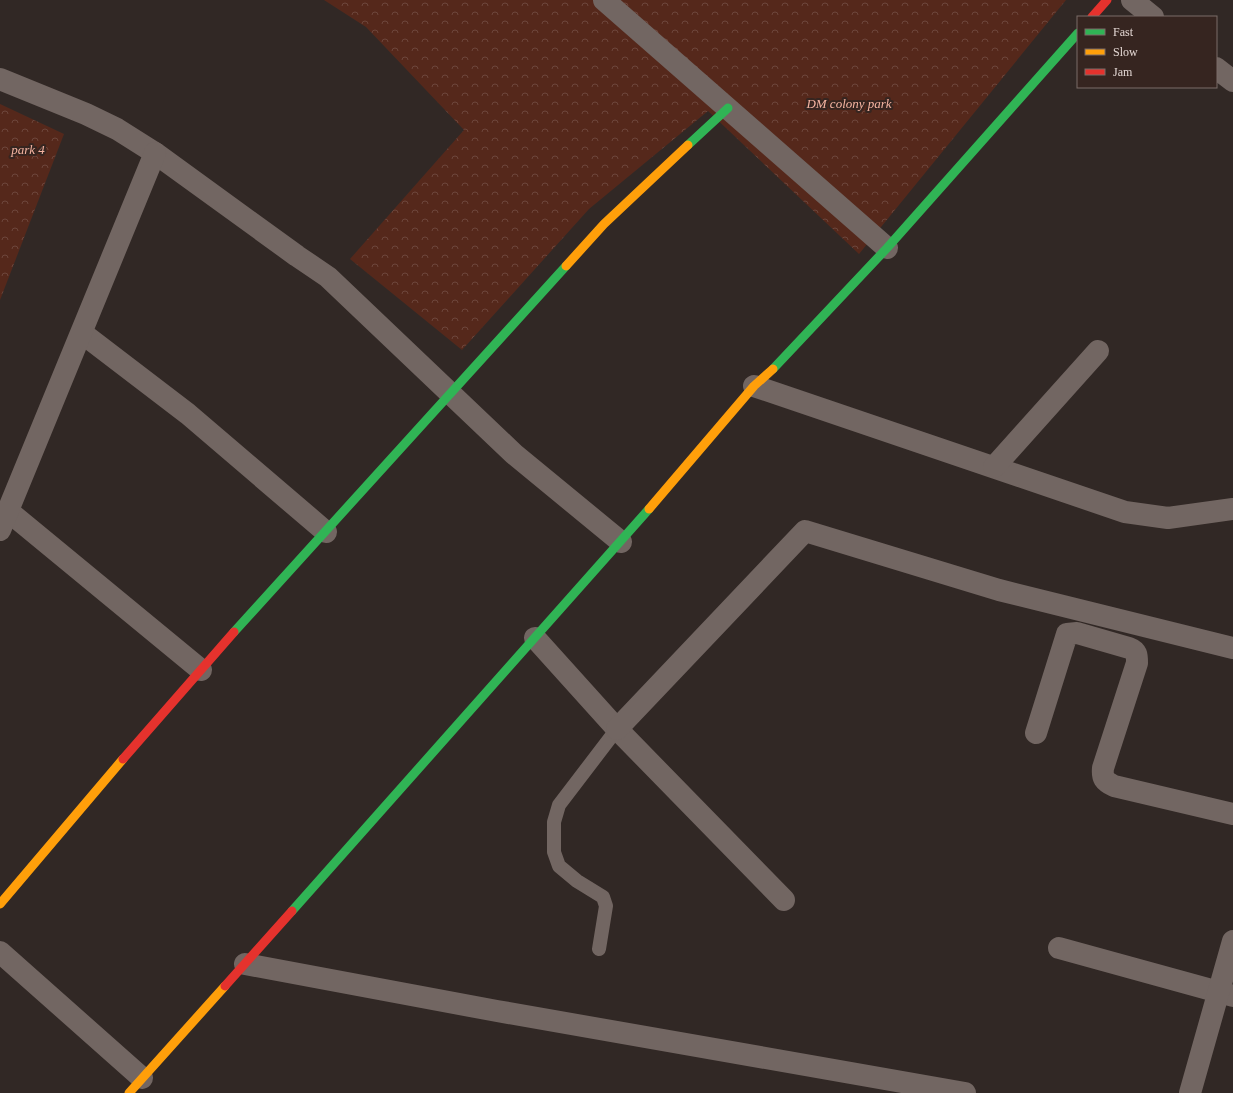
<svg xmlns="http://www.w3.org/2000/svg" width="1233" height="1093" viewBox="0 0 1233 1093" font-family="'Times New Roman',serif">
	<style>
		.park { fill: url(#park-crowns) }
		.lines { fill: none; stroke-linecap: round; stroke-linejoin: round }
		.lane { stroke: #726662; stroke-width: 14 }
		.street { stroke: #726662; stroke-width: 22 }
		.fast { stroke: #30b455; stroke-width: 9 }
		.slow { stroke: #ff9f0a; stroke-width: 9 }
		.jam { stroke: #e5322d; stroke-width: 9 }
		.labels { text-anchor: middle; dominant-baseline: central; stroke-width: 4; stroke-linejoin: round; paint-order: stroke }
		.park-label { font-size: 13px; font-style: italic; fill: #f5b4a1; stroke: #362520 }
	</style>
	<defs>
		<pattern id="park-crowns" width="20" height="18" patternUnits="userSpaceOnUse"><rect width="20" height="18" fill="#55281b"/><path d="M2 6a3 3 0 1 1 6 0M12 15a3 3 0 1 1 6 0" fill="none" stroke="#6d463b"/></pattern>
	</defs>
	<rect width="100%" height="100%" fill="#312825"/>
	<!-- park -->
	<g class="park">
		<path d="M324,0H1066L859,254L708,111L589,209L462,350L350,259L464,130L366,27Z"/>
		<path d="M0,104L64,134L0,300Z"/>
	</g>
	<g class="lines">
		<!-- lane -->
		<path class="lane" d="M599,949L606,906L603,897L577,881L559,866L554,852V822L559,805L617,729"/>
		<!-- street -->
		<g class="street">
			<path d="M604,0L887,248"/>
			<path d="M1132,0L1153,17"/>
			<path d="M1216,68L1233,81"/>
			<path d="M0,79L86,114L117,129L155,153L297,256L328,277L514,454L621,542"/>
			<path d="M82,333L188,414L326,532"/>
			<path d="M754,386L1125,512L1168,518L1233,509"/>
			<path d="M994,467L1098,351"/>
			<path d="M8,511L201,670"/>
			<path d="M0,530L155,153"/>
			<path d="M535,638L617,729L784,900"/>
			<path d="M617,729L805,531L999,590L1233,648"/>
			<path d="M1036,733L1067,634L1077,633L1129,648C1137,651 1137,655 1137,663L1103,768C1102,778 1104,781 1114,786L1233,814"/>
			<path d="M1059,948L1233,996"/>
			<path d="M0,952L142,1078"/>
			<path d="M245,964L497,1011L965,1093"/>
			<path d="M1190,1093L1233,941"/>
		</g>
		<!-- fast -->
		<g class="fast">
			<path d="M688,145L728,108"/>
			<path d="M773,369L887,248L1078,33"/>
			<path d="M234,632L566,266"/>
			<path d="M292,911L649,509"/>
		</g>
		<!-- slow -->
		<g class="slow">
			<path d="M566,266L604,224L688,145"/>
			<path d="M649,509L754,386L773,369"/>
			<path d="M0,904L123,759"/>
			<path d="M129,1093L225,986"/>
		</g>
		<!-- jam -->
		<g class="jam">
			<path d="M1092,17L1107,0"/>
			<path d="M123,759L234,632"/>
			<path d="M225,986L292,911"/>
		</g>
	</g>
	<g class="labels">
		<!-- park labels -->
		<g class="park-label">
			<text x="849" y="103">DM colony park</text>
			<text x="28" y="149">park 4</text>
		</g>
	</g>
	<!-- legend -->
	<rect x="1077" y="16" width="140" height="72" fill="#362520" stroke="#7b6c68"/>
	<rect x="1085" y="29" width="20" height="6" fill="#30b455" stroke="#7b6c68"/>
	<text x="1113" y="36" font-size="12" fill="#e3d7d3">Fast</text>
	<rect x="1085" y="49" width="20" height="6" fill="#ff9f0a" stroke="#7b6c68"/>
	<text x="1113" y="56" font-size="12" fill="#e3d7d3">Slow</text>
	<rect x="1085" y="69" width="20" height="6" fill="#e5322d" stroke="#7b6c68"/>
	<text x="1113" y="76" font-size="12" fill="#e3d7d3">Jam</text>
</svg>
